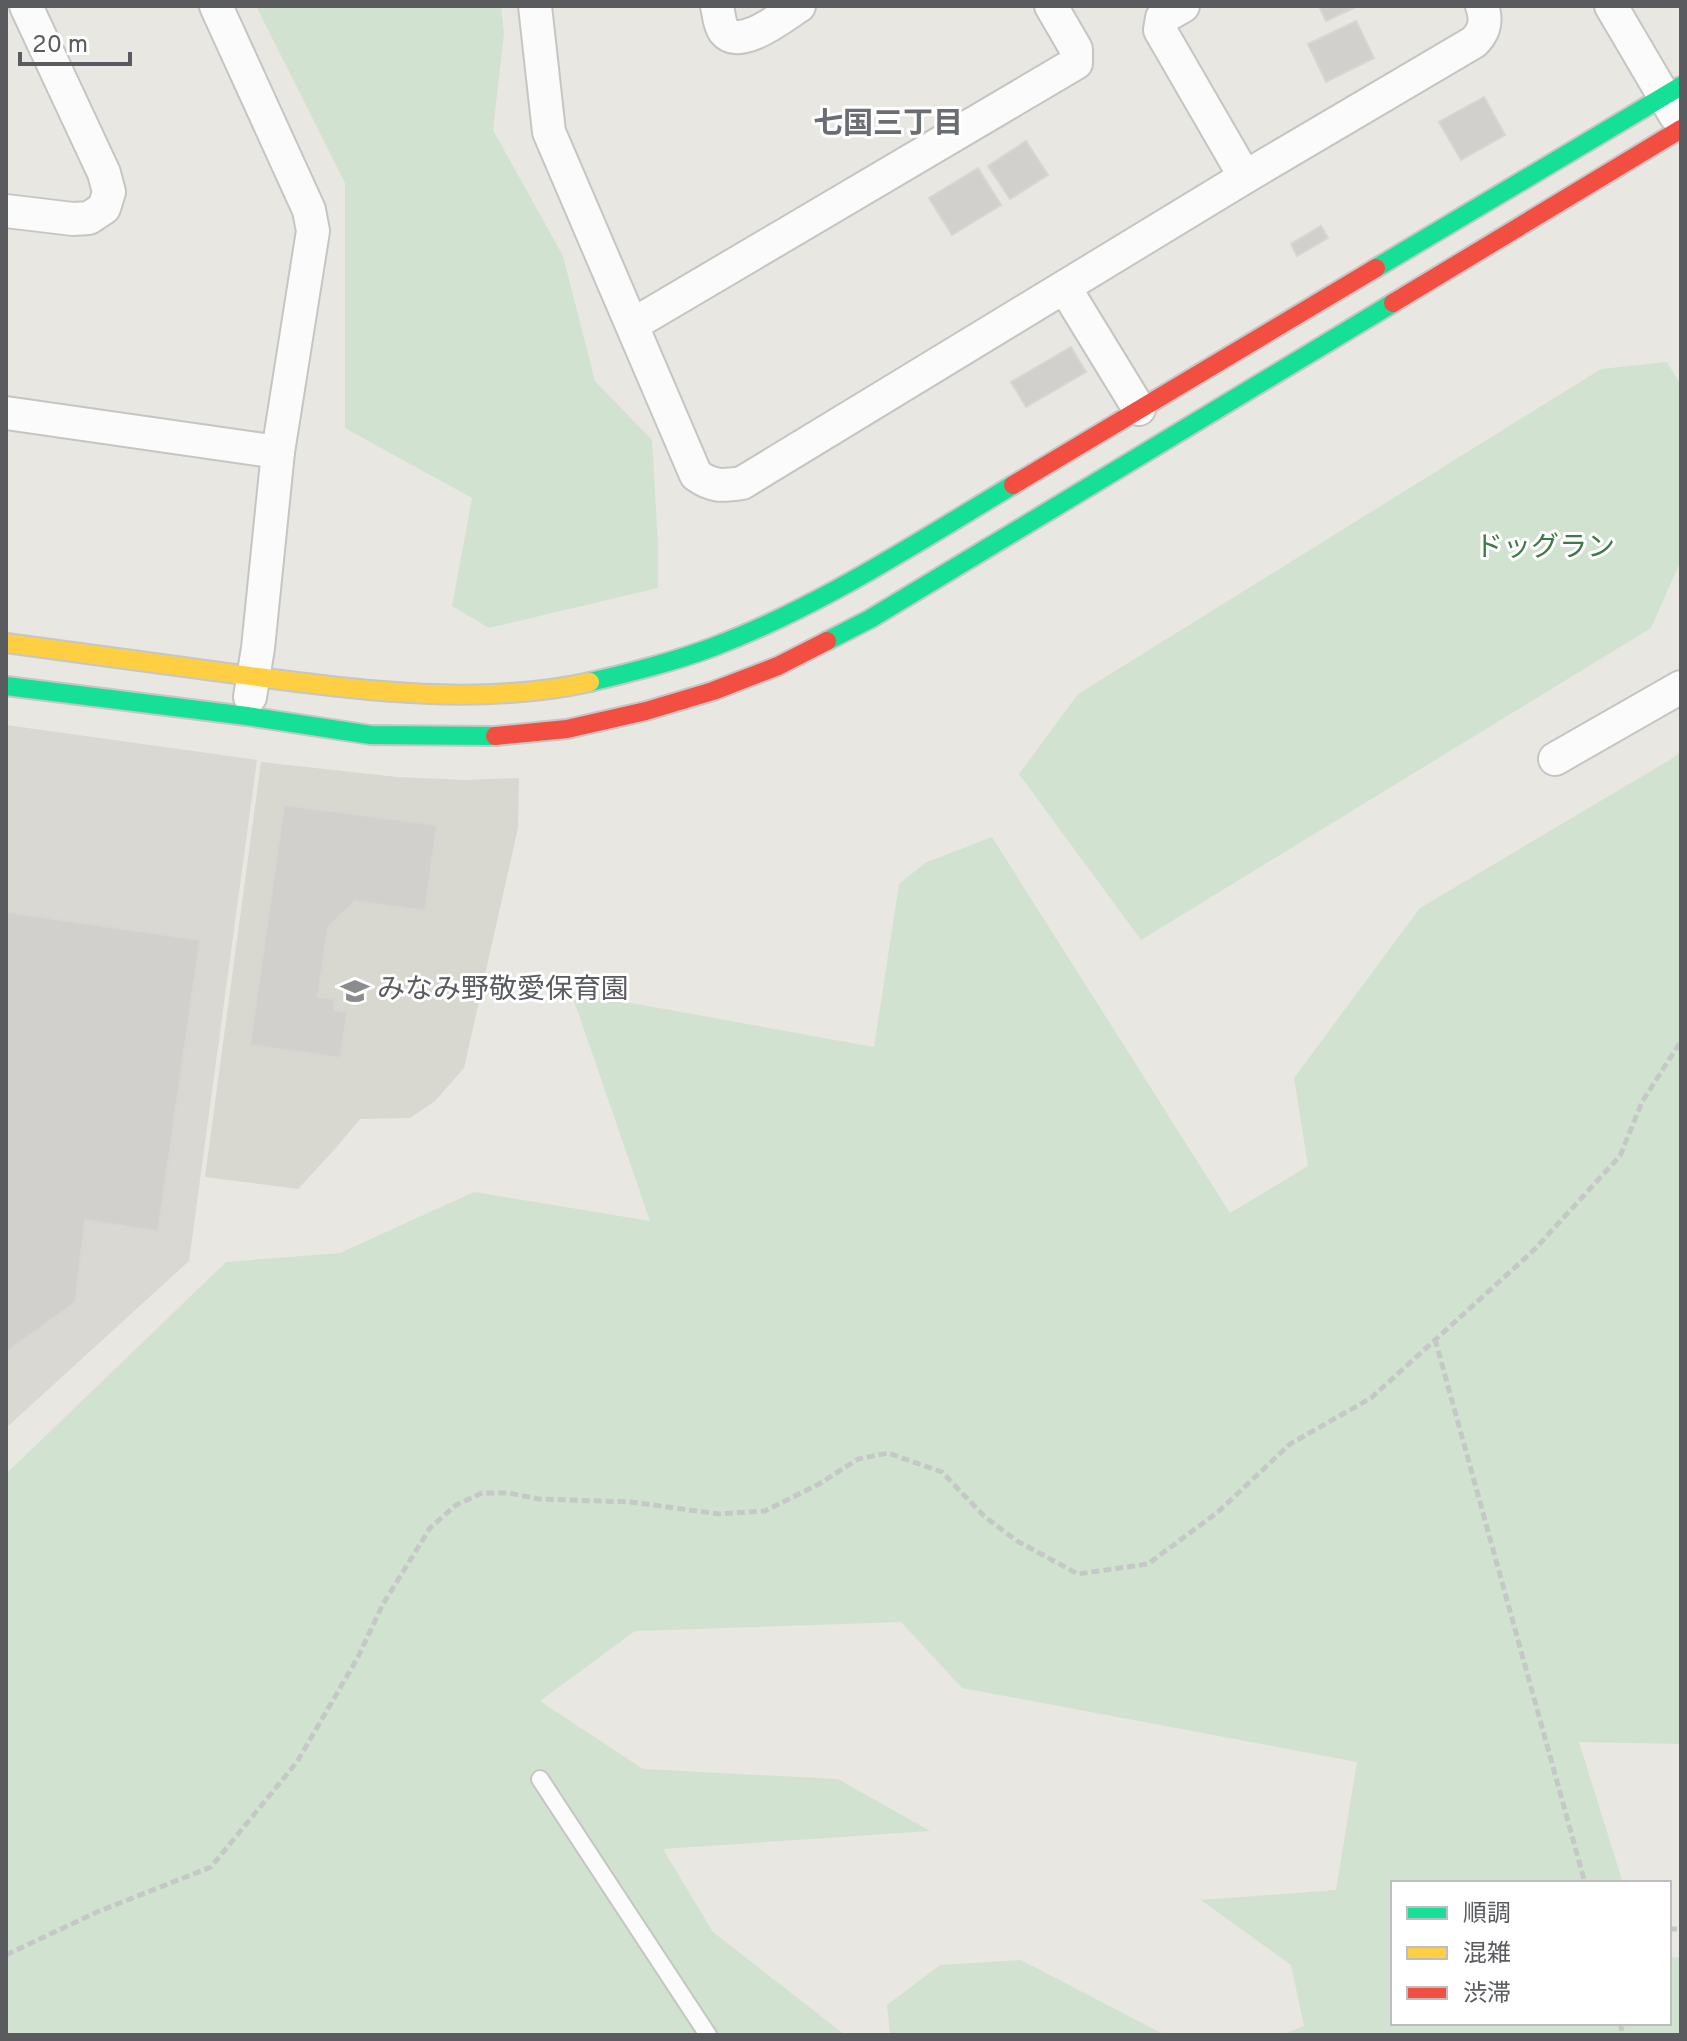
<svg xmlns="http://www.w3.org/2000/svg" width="1687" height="2041" viewBox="0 0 1687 2041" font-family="Overpass,'Noto Sans JP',sans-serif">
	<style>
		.industrial { fill: #d9d8d3 }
		.education { fill: #d8d7d0 }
		.green { fill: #d1e3d0 }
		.building { fill: #d1d0cd; stroke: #d7d6d2; stroke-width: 2 }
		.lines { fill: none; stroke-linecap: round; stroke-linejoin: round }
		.lane-casing { stroke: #c5c5c4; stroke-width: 20 }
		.street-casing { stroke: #c5c5c4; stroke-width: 36 }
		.fast-casing { stroke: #c5c6c5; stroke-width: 22 }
		.slow-casing { stroke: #c5c6c5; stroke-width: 22 }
		.jam-casing { stroke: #c5c6c5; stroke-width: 22 }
		.path { stroke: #c5c8c6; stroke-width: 5; stroke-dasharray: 8 4; stroke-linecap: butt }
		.lane { stroke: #fcfbfb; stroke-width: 16 }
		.street { stroke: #fcfbfb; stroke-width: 32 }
		.fast { stroke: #16e098; stroke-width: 18 }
		.slow { stroke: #ffcf43; stroke-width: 18 }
		.jam { stroke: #f24e42; stroke-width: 18 }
		.labels { text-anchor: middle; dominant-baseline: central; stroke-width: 6; stroke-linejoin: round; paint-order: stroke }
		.park-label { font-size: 28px; fill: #3d7a45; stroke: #fff }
		.poi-label { font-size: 28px; fill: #595b5f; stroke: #fff; text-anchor: start }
		.neighbourhood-label { font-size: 30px; font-weight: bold; fill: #6a6d71; stroke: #fff }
	</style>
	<rect width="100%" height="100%" fill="#e8e7e2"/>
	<!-- industrial -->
	<path class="industrial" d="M6,725L257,760L189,1261L6,1428Z"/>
	<!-- education -->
	<path class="education" d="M261,762L397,777L464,780L519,778L518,828L464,1068L435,1101L410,1118L360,1119L334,1150L298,1189L205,1177Z"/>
	<!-- green -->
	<g class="green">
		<path d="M256,6H501L504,34L493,130L563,256L595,381L652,440L658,545V588L489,628L452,606L472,498L345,428V183Z"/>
		<path d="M1667,362L1681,385V560L1651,628L1141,940L1019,774L1078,694L1601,369Z"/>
		<path d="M1681,752V1744L1579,1742L1623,1883H1393V2023H1669V1957L1681,1958V2035H1281L1304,2026L1291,1965L1201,1900L1336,1890L1357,1762L962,1688L901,1622L635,1631L540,1701L643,1769L838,1779L930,1831L663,1849L713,1932L845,2035H6V1474L226,1262L340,1253L474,1192L650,1221L571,992L874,1047L899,884L925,863L992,837L1230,1213L1308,1166L1294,1078L1420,908L1668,761Z"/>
		<path d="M1021,1960L1165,2035H890L887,2005L940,1965Z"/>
	</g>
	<!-- building -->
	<g class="building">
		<path d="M1319,6H1358L1326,21Z"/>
		<path d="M1356,21L1374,58L1326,82L1308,44Z"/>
		<path d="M1484,97L1505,135L1461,160L1439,122Z"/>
		<path d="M1026,141L1048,175L1010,199L988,166Z"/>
		<path d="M978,168L1001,205L952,235L929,198Z"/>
		<path d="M1321,226L1328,238L1297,256L1291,244Z"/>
		<path d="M1071,347L1086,372L1026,407L1011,382Z"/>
		<path d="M284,805L437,825L425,911L355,901L328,927L318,997L335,999L334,1010L347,1012L341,1058L250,1045Z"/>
		<path d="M6,912L200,940L158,1231L85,1220L75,1302L6,1352Z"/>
	</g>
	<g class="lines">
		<defs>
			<path id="lane" d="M540,1779L708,2035"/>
			<g id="street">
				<path d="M216,6L309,210L313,231L278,452L258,648L250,697"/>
				<path d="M535,6L549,132L696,475C713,487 722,486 742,483L1245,177L1474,42C1485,31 1487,20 1482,6"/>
				<path d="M717,6C719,14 719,24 724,31C740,51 783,16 799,6"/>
				<path d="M1183,6L1162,18L1160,30L1245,177"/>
				<path d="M1611,6L1675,115"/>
				<path d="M6,211L73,219L89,218L104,208L109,192L104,173L26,6"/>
				<path d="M1065,288L1139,409"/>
				<path d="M632,325L1076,63V49L1051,6"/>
				<path d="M6,413L278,452"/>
				<path d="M1555,759L1681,687"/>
			</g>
			<g id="fast">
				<path d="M1376,268L1681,86"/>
				<path d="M827,641L870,619L1393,303"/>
				<path d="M590,682C632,672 673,662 713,647C819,607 916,543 1013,485"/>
				<path d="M6,686L247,716L371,735L495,736"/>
			</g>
			<path id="slow" d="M6,643C90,654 174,666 258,677C367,691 482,706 590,682"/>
			<g id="jam">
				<path d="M1393,303L1681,129"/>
				<path d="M1013,485L1376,268"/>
				<path d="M495,736L567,729L646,711L713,691L778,666L827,641"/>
			</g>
		</defs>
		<!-- lane casing -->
		<use href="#lane" class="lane-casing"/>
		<!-- street casing -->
		<use href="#street" class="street-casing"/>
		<!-- fast casing -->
		<use href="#fast" class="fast-casing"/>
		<!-- slow casing -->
		<use href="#slow" class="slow-casing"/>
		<!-- jam casing -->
		<use href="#jam" class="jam-casing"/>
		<!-- path -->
		<g class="path">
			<path d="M1435,1339L1585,1883"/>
			<path d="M1669,1929H1681"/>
			<path d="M6,1955L97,1912L211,1867L297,1762L358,1657L383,1604L430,1528L456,1505L482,1493H509L539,1499L631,1502L719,1514L765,1511L819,1484L858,1459L888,1453L942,1472L984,1516L1017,1541L1078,1574L1148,1564L1218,1512L1290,1444L1371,1398L1533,1251L1620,1156L1642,1102L1681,1041"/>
			<path d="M1620,2023L1623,2035"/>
		</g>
		<!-- lane -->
		<use href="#lane" class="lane"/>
		<!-- street -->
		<use href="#street" class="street"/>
		<!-- fast -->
		<use href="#fast" class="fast"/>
		<!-- slow -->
		<use href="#slow" class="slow"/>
		<!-- jam -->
		<use href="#jam" class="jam"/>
	</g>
	<!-- icons -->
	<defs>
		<symbol id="school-bare" viewBox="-9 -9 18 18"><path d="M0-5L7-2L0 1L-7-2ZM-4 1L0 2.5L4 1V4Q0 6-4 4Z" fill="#8b8c8d" stroke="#fff" stroke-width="2.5" paint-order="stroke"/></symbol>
	</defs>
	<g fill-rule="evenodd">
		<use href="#school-bare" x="335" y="971" width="40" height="40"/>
	</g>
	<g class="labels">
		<!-- park labels -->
		<g class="park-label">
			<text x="1545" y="549">ドッグラン</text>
		</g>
		<!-- poi labels -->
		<g class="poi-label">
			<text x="377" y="991">みなみ野敬愛保育園</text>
		</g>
		<!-- neighbourhood labels -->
		<g class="neighbourhood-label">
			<text x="888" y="125">七国三丁目</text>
		</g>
	</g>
	<!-- border -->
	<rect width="1687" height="2041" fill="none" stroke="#595b5f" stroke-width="16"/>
	<!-- legend -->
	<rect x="1391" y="1881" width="280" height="144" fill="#ffffff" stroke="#bdbdbf" stroke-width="2"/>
	<rect x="1407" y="1907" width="40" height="12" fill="#16e098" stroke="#bdbdbf" stroke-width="2"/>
	<text x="1463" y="1921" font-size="24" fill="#595b5f">順調</text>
	<rect x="1407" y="1947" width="40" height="12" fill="#ffcf43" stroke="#bdbdbf" stroke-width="2"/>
	<text x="1463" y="1961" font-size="24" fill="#595b5f">混雑</text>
	<rect x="1407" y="1987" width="40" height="12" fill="#f24e42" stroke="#bdbdbf" stroke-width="2"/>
	<text x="1463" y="2001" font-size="24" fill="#595b5f">渋滞</text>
	<!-- scale -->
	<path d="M20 52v12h110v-12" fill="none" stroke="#595b5f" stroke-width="4"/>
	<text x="32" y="52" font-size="24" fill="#595b5f" stroke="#ffffff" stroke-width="6" paint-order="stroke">20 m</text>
</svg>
